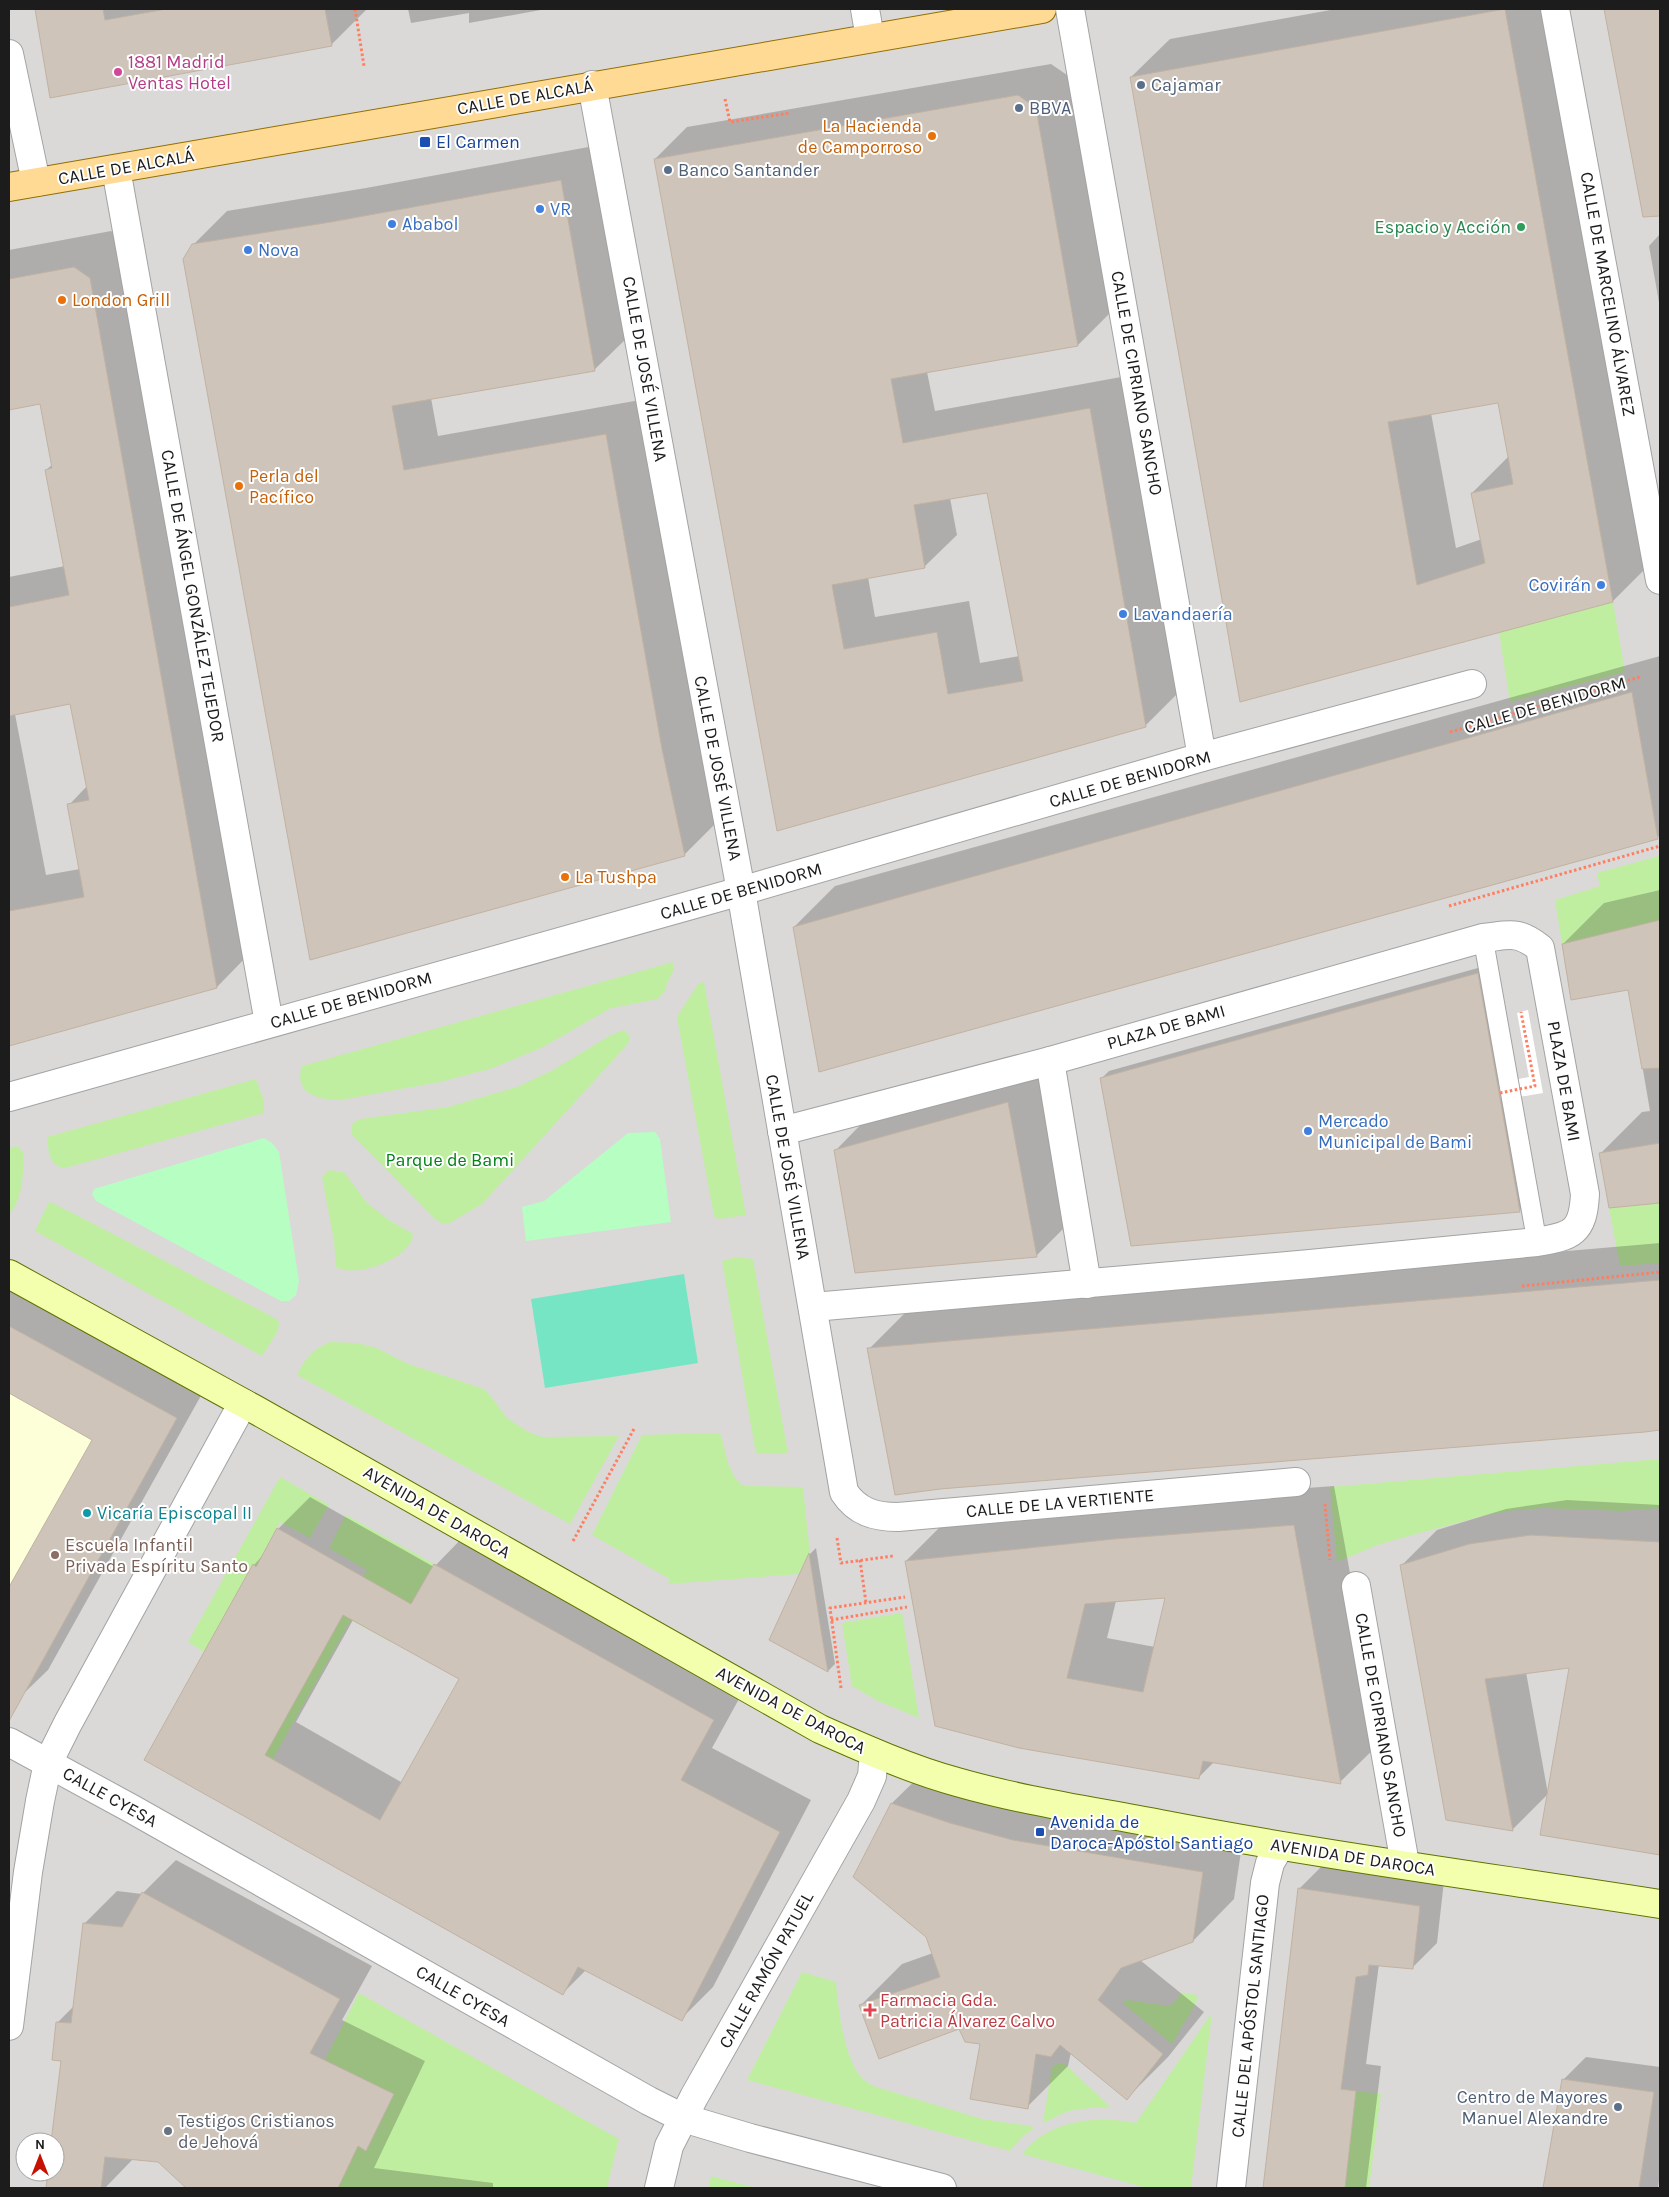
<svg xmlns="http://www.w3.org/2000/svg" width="1669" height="2197" viewBox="0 0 1669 2197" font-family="Karla,sans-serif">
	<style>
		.residential { fill: #dad9d8; fill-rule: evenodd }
		.education { fill: #fcffd8 }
		.grass { fill: #c0eea0 }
		.park { fill: #b7fec3 }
		.pitch { fill: #76e5c4 }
		.pier { fill: #fff }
		.shadow { fill: #0003; fill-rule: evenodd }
		.building { fill: #cec4b9; stroke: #c1b2a1; fill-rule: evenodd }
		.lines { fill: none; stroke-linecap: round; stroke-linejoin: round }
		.service-casing { stroke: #a3a3a3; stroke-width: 21 }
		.minor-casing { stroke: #a3a3a3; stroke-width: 30 }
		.tertiary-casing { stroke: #a3a3a3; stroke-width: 30 }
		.secondary-casing { stroke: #5e7500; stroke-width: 30 }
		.primary-casing { stroke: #936f00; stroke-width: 30 }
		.path { stroke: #ff7e60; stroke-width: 3; stroke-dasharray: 2.5 2.5; stroke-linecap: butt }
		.service { stroke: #fff; stroke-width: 19 }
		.minor { stroke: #fff; stroke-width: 28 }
		.tertiary { stroke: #fff; stroke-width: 28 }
		.secondary { stroke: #f4ffad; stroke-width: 28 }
		.primary { stroke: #ffda94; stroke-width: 28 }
		.path-bridge { stroke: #ff7e60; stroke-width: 3; stroke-dasharray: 2.5 2.5; stroke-linecap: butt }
		.hotel-dot { fill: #d1479c; stroke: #fff; stroke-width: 2 }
		.service-dot { fill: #5c6f8a; stroke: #fff; stroke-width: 2 }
		.food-dot { fill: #e8710a; stroke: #fff; stroke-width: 2 }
		.transit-dot { fill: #1a4fb4; stroke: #fff; stroke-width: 2 }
		.shop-dot { fill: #3f7fe0; stroke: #fff; stroke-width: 2 }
		.leisure-dot { fill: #2e9e5b; stroke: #fff; stroke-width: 2 }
		.culture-dot { fill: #0f9aa8; stroke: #fff; stroke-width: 2 }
		.education-dot { fill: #8d6e63; stroke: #fff; stroke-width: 2 }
		.health-dot { fill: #e0444e; stroke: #fff; stroke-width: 2 }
		.worship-dot { fill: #6b7280; stroke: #fff; stroke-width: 2 }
		.labels { text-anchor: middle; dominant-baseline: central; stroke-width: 4; stroke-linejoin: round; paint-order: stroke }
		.hotel-label { font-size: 18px; fill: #b23c85; stroke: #fff; text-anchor: start }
		.service-label { font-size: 18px; fill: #4e5e75; stroke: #fff; text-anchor: start }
		.street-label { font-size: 18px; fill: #1c1c1c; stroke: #fff }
		.food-label { font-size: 18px; fill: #c56008; stroke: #fff; text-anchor: start }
		.transit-label { font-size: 18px; fill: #164399; stroke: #fff; text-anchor: start }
		.shop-label { font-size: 18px; fill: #366cbe; stroke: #fff; text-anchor: start }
		.leisure-label { font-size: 18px; fill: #27864d; stroke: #fff; text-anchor: end }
		.park-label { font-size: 18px; fill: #028117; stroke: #fff }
		.culture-label { font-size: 18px; fill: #0d838f; stroke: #fff; text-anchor: start }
		.education-label { font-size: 18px; fill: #785e54; stroke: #fff; text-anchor: start }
		.health-label { font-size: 18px; fill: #be3a42; stroke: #fff; text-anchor: start }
		.worship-label { font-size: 18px; fill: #5b616d; stroke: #fff; text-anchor: start }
	</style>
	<rect width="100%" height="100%" fill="#eeebe0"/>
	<!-- residential -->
	<path class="residential" d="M9,9H1660V2188H9ZM25,2142H55V2172H25Z"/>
	<!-- education -->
	<path class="education" d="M22,1333L177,1418L22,1698L9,1691V1357Z"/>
	<!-- grass -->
	<g class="grass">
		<path d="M1613,602L1625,672L1510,702L1499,632Z"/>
		<path d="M1659,856L1660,920L1562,944L1555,900L1600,886L1597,873Z"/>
		<path d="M673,962L674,970L667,983L665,991L658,999L611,1008L543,1047L493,1068L440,1082L340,1100C318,1100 293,1093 302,1066Z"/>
		<path d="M704,982L746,1215L719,1219L714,1216L678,1023V1015L699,983Z"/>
		<path d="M624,1030L630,1036V1040L625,1047L482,1204L448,1224L441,1223L435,1219L352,1135L351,1130L353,1123L360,1119L448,1107L517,1087L553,1070L611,1035Z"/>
		<path d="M256,1079L264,1101V1113L65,1168C48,1166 49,1151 47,1137Z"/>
		<path d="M17,1146L23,1152C24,1171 23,1200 9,1214V1148Z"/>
		<path d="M329,1170L344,1172L367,1203L389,1220L413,1234C413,1258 355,1279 336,1267L334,1241L322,1177Z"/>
		<path d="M51,1202L275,1318L279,1322L278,1331L262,1356L35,1231L48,1204Z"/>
		<path d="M1660,1203V1263L1620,1266L1609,1208Z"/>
		<path d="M737,1257L753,1259L788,1453L757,1454L755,1448L722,1261Z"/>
		<path d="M330,1342L357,1343L377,1348L406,1363L478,1387L485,1390L492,1398L507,1418L530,1433L543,1437L619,1436L570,1524L297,1375C305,1358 313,1349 330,1342Z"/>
		<path d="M720,1433C727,1452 726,1473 744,1486L803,1487L812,1573L668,1584L670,1579L592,1535L642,1435Z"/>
		<path d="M1660,1459V1508L1622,1511L1544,1508L1516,1510L1486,1515L1380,1544L1337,1562L1330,1487Z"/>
		<path d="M280,1477L329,1505L310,1538L280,1522L256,1567L253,1564L204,1652L188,1642Z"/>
		<path d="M346,1515L434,1564L390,1642L351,1620L261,1780L253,1776L367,1570L329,1548Z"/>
		<path d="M902,1613L919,1718L878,1701L852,1686L842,1623Z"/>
		<path d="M802,1972L836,1982C838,2007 844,2061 863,2079C866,2082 872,2085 876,2087L982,2119L1030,2126L1033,2128L1032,2130L1023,2136L1010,2151L747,2080Z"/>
		<path d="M359,1993L619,2139L607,2188H338L358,2146L367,2150L394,2094L325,2060Z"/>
		<path d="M1181,1993L1198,1995L1196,2003L1172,2044L1123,2003L1127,2000L1169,2006L1174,2003Z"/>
		<path d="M1212,2013L1191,2188H1147L1022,2154C1048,2120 1096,2115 1136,2123Z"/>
		<path d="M1057,2064H1065L1111,2108H1090L1068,2111L1043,2123L1052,2067Z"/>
		<path d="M1356,2091L1381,2094L1369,2188H1345Z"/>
		<path d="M711,2176L756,2188H709Z"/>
	</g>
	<!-- park -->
	<g class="park">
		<path d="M655,1132L660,1139L671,1222L526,1241L522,1207L544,1201L628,1133Z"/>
		<path d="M264,1138L272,1143L279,1152L299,1281L296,1295L289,1301H281L96,1201L92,1194L94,1189Z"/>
	</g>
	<!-- pitch -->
	<path class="pitch" d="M684,1274L698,1363L545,1388L531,1299Z"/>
	<!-- pier -->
	<path class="pier" d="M1528,1010L1543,1093L1501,1100L1498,1083L1529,1077L1517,1013Z"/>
	<!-- shadow -->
	<g class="shadow">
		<path d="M36,9H367L331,45L51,96Z"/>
		<path d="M408,9H546L469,23V13L411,23Z"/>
		<path d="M1336,9H1550L1651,563L1613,601L1241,701L1131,77L1170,39ZM1499,401L1509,456L1472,493L1482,539L1456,548L1431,413Z"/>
		<path d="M1605,9H1660V179L1638,184Z"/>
		<path d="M1051,64L1067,75L1110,313L1078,345L927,372L935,411L1121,377L1177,694L1145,726L778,830L655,159L687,127ZM988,492L1020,656L980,663L969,601L875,617L868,577L924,567L957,535L950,498Z"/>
		<path d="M594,146L629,336L594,370L431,398L438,436L640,400L718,821L684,855L193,245L227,211L366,188Z"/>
		<path d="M111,231L126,241L253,950L217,987L9,1045V577L65,566L46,470L53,464L41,403L9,409V250ZM70,703L87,786L69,805L80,869L46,875L15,714Z"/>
		<path d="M1660,234V308L1649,246Z"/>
		<path d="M1660,656V835L1657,838L794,927L835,886Z"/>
		<path d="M1660,890V1201L1610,1207L1601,1153L1642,1112L1650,1111L1629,988L1563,944L1604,903Z"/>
		<path d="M1485,966L1527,1203L1520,1210L1101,1079L1109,1071Z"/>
		<path d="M1050,1061L1077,1215L1036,1256L835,1151L876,1109Z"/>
		<path d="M1660,1243V1429L940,1488L869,1349L910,1308Z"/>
		<path d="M9,1284L203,1392L48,1670L21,1696L9,1690V1590L94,1439L9,1392Z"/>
		<path d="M1334,1486L1381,1742L1340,1782L1215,1761L1198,1778L906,1561L946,1521L1155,1499ZM1166,1597L1155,1647L1107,1638L1116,1601Z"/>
		<path d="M310,1497L434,1567L467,1533L745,1688L712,1748L811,1800L713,1987L681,2019L586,1970L562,1994L145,1759L254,1565L263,1555L278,1529ZM353,1620L461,1679L401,1782L296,1722Z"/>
		<path d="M1567,1500L1660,1505V1855L1542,1834L1570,1666L1526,1672L1548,1794L1512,1830L1401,1566L1437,1530L1506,1509Z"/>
		<path d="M816,1548L835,1664L828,1671L770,1640L810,1554Z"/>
		<path d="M934,1762L991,1782L1244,1831L1234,1899L1193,1941L1140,1960L1204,2012L1168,2057L1127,2098L1071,2052L1068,2066L1027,2107L981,2043L960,2027L861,2005L902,1964L933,1953L927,1937L855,1877L892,1803Z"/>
		<path d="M176,1860L372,1966L342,2020L425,2061L374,2168L493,2183V2188H188L159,2161L133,2159L105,2188H47L49,2172H55V2142H53L63,2060L58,2022L75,2005L84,1924L117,1891L142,1894Z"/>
		<path d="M1324,1864L1444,1881L1437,1943L1412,1968L1379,1964L1366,2064L1381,2066L1366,2188H1264L1299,1889Z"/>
		<path d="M1586,2057L1660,2067V2172L1658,2188H1545L1563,2080Z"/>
	</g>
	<!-- building -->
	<g class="building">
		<path d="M35,9H103L105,20L166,9H325L332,46L50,98Z"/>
		<path d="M1505,9L1613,602L1240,702L1130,77ZM1498,403L1513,484L1471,493L1485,563L1417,585L1388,422Z"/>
		<path d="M1604,9H1660V216L1643,217Z"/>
		<path d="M1018,95L1036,108L1078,346L891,379L903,443L1090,408L1146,727L777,831L654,159ZM987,493L1023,681L948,694L937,632L844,649L832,585L925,568L914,505Z"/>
		<path d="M561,180L595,371L392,406L404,470L606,434L662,749L685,856L310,960L183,259L192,244L331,222Z"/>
		<path d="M74,267L90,278L217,988L9,1046V911L84,897L67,804L89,800L70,704L9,716V607L69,595L45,470L52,468L40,404L9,410V279Z"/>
		<path d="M1632,692L1658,839L819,1072L793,927Z"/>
		<path d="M1660,920V1068L1642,1069L1628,990L1571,1000L1562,944Z"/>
		<path d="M1478,973L1520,1212L1131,1246L1100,1078Z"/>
		<path d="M1008,1102L1037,1257L855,1273L834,1150Z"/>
		<path d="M1660,1143V1203L1609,1208L1599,1153Z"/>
		<path d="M1660,1280V1430L1645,1432L940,1489L895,1495L867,1348Z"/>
		<path d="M9,1326L177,1418L9,1721V1587L92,1440L9,1393Z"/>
		<path d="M1294,1525L1341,1784L1203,1761L1199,1779L1019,1748L935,1726L905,1561L1114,1539ZM1165,1598L1143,1692L1067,1678L1085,1604Z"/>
		<path d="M277,1528L411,1604L434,1564L714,1720L681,1780L780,1832L682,2021L578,1967L563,1995L144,1760L253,1564L256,1567ZM343,1615L459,1679L380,1820L265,1755Z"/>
		<path d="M1531,1535L1660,1542V1855L1540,1835L1569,1668L1485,1679L1513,1831L1446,1820L1400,1565L1469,1544Z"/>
		<path d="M809,1553L821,1630L828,1672L769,1640Z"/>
		<path d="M891,1803L950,1823L1013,1840L1203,1872L1193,1942L1121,1968L1098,2000L1163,2054L1127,2100L1060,2045L1051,2057L1036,2054L1028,2109L970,2099L980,2044L965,2042L959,2029L879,2059L859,2005L940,1977L926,1937L853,1877Z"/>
		<path d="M1298,1888L1420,1906L1413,1969L1369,1965L1368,1975L1356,1977L1341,2089L1356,2091L1345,2188H1263Z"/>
		<path d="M142,1892L340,1999L310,2053L394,2094L366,2151L358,2146L338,2188H186L158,2162L105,2157L101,2188H46L48,2172H55V2142H51L61,2061L52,2060L56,2022L71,2023L83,1923L122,1927Z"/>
		<path d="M1562,2079L1654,2092L1639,2188H1543Z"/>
	</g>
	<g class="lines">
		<defs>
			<path id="service" d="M1483,938L1537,1242"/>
			<g id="minor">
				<path d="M1070,9L1202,757"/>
				<path d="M1555,9L1660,580"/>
				<path d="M9,54L36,182"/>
				<path d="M592,85L741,891L844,1492C857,1512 875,1517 898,1517L1296,1482"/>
				<path d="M116,169L269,1023"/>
				<path d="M1050,1061L1087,1284"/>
				<path d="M9,1097L741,891L1202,757L1472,684"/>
				<path d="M782,1131L1050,1061L1483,938C1510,935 1517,930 1540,948L1585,1194C1583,1233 1572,1236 1537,1242L1310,1264L813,1307"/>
				<path d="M1356,1586L1405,1864"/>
				<path d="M9,1742L132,1809L649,2101L683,2118L750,2138L942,2188"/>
				<path d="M9,2026L28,1872L40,1801L48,1763L68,1723L243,1403"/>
				<path d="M659,2188L669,2146L694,2097L861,1801L872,1776L874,1753"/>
				<path d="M1231,2188L1265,1883L1270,1863L1280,1846"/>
			</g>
			<path id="tertiary" d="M865,9L870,38"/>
			<path id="secondary" d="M9,1274L256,1410L820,1729C865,1749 910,1769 957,1782C1023,1801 1093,1811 1160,1824C1326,1856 1494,1878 1660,1904"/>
			<path id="primary" d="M9,187L1042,9"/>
		</defs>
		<!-- service casing -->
		<use href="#service" class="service-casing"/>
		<!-- minor casing -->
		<use href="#minor" class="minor-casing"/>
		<!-- tertiary casing -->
		<use href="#tertiary" class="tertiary-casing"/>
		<!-- secondary casing -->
		<use href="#secondary" class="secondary-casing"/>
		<!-- primary casing -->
		<use href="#primary" class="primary-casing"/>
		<!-- path -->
		<g class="path">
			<path d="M355,9L364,66"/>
			<path d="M725,99L730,122L790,113"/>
			<path d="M1450,732L1640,677"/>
			<path d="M1449,906L1660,846"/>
			<path d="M1522,1286L1660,1272"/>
			<path d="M1325,1504L1330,1560"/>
			<path d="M837,1538L841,1563L893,1556"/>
			<path d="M573,1541L635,1427"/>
			<path d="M860,1560L866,1603"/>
			<path d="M831,1620L907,1607"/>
			<path d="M841,1688L830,1608L905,1597"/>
		</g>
		<!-- service -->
		<use href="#service" class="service"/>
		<!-- minor -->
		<use href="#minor" class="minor"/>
		<!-- tertiary -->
		<use href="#tertiary" class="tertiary"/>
		<!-- secondary -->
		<use href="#secondary" class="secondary"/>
		<!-- primary -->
		<use href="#primary" class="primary"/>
		<!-- path-bridge -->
		<path class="path-bridge" d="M1500,1093L1535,1086L1521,1012"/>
	</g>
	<!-- markers -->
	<circle class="hotel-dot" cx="118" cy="72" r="5"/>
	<g class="service-dot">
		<circle cx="1141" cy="85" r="5"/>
		<circle cx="1019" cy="108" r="5"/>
		<circle cx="668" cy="170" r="5"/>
		<circle cx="1618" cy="2107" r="5"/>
	</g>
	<g class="food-dot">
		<circle cx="932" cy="136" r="5"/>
		<circle cx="62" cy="300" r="5"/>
		<circle cx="239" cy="486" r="5"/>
		<circle cx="565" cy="877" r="5"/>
	</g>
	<g class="transit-dot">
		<rect x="419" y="136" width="12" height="12" rx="2.5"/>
		<rect x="1035" y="1827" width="10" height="10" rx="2.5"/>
	</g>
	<g class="shop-dot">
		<circle cx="540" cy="209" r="5"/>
		<circle cx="392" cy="224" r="5"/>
		<circle cx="248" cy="250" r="5"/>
		<circle cx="1601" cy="585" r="5"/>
		<circle cx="1123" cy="614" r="5"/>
		<circle cx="1308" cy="1131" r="5"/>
	</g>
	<circle class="leisure-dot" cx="1521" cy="227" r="5"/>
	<circle class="culture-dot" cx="87" cy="1513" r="5"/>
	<circle class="education-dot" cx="55" cy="1555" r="5"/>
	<path class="health-dot" d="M867.5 2002.5h5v5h5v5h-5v5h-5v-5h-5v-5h5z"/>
	<circle class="worship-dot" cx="168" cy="2131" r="5"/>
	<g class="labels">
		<!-- hotel labels -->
		<g class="hotel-label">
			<text x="128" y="62">1881 Madrid<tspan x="128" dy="21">Ventas Hotel</tspan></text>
		</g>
		<!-- service labels -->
		<g class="service-label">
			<text x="1151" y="85">Cajamar</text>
			<text x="1029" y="108">BBVA</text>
			<text x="678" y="170">Banco Santander</text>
			<text x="1608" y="2097" text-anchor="end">Centro de Mayores<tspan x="1608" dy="21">Manuel Alexandre</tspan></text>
		</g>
		<!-- street labels -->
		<g class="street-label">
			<text transform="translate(525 97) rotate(-10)">CALLE DE ALCALÁ</text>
			<text transform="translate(126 167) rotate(-10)">CALLE DE ALCALÁ</text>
			<text transform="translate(1608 294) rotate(80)">CALLE DE MARCELINO ÁLVAREZ</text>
			<text transform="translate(645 369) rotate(80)">CALLE DE JOSÉ VILLENA</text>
			<text transform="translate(1137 383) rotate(80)">CALLE DE CIPRIANO SANCHO</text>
			<text transform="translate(193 596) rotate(80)">CALLE DE ÁNGEL GONZÁLEZ TEJEDOR</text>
			<text transform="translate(1545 705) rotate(-16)">CALLE DE BENIDORM</text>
			<text transform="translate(718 768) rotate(79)">CALLE DE JOSÉ VILLENA</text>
			<text transform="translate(1130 779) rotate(-16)">CALLE DE BENIDORM</text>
			<text transform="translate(741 891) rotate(-16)">CALLE DE BENIDORM</text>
			<text transform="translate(351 1000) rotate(-16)">CALLE DE BENIDORM</text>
			<text transform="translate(1166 1027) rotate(-16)">PLAZA DE BAMI</text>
			<text transform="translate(1564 1081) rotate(80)">PLAZA DE BAMI</text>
			<text transform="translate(788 1167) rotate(80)">CALLE DE JOSÉ VILLENA</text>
			<text transform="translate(1060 1503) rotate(-5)">CALLE DE LA VERTIENTE</text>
			<text transform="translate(437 1512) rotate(30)">AVENIDA DE DAROCA</text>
			<text transform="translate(791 1710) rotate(28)">AVENIDA DE DAROCA</text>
			<text transform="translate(1381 1725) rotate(80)">CALLE DE CIPRIANO SANCHO</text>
			<text transform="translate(110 1797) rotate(29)">CALLE CYESA</text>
			<text transform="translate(1353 1857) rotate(9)">AVENIDA DE DAROCA</text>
			<text transform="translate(766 1970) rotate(-61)">CALLE RAMÓN PATUEL</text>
			<text transform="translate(463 1996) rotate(30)">CALLE CYESA</text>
			<text transform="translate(1250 2016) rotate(-84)">CALLE DEL APÓSTOL SANTIAGO</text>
		</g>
		<!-- food labels -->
		<g class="food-label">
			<text x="922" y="126" text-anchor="end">La Hacienda<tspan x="922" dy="21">de Camporroso</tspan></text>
			<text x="72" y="300">London Grill</text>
			<text x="249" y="476">Perla del<tspan x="249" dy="21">Pacífico</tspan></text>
			<text x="575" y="877">La Tushpa</text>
		</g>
		<!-- transit labels -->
		<g class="transit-label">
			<text x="436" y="142">El Carmen</text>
			<text x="1050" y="1822">Avenida de<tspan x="1050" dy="21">Daroca-Apóstol Santiago</tspan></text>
		</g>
		<!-- shop labels -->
		<g class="shop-label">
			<text x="550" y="209">VR</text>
			<text x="402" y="224">Ababol</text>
			<text x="258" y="250">Nova</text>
			<text x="1591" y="585" text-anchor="end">Covirán</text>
			<text x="1133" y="614">Lavandaería</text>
			<text x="1318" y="1121">Mercado<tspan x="1318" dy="21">Municipal de Bami</tspan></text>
		</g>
		<!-- leisure labels -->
		<g class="leisure-label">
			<text x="1511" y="227">Espacio y Acción</text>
		</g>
		<!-- park labels -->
		<g class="park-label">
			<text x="450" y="1160">Parque de Bami</text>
		</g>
		<!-- culture labels -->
		<g class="culture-label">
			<text x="97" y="1513">Vicaría Episcopal II</text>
		</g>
		<!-- education labels -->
		<g class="education-label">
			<text x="65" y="1545">Escuela Infantil<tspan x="65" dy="21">Privada Espíritu Santo</tspan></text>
		</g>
		<!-- health labels -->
		<g class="health-label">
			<text x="880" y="2000">Farmacia Gda.<tspan x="880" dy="21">Patricia Álvarez Calvo</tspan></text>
		</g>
		<!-- worship labels -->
		<g class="worship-label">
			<text x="178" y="2121">Testigos Cristianos<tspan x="178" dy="21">de Jehová</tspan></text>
		</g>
	</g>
	<!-- border -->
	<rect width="1669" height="2197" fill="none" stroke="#1c1c1c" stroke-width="20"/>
	<!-- north arrow -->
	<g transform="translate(40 2157)"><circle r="24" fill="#ffffff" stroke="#a4a4a4"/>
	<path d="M0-4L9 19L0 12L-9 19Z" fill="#c71100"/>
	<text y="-8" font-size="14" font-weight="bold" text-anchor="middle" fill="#1c1c1c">N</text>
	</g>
</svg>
